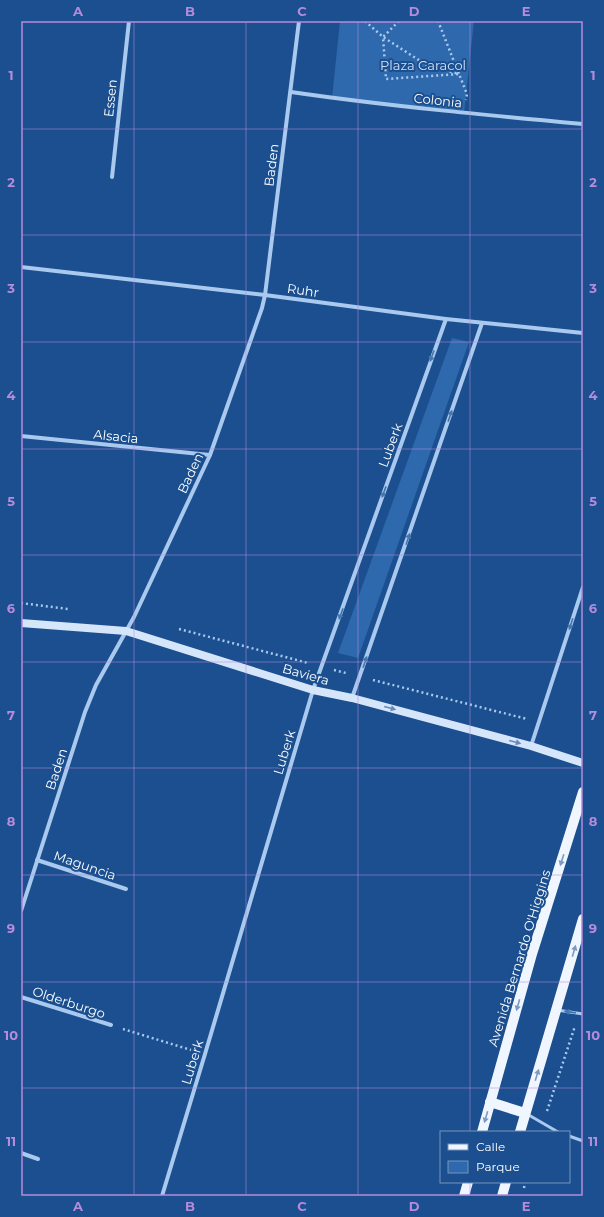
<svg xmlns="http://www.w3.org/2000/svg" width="604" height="1217" viewBox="0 0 604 1217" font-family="Montserrat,sans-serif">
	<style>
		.green { fill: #2e69ad }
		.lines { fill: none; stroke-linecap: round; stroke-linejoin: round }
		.path { stroke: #a9c9ee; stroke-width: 2.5; stroke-dasharray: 2 3; stroke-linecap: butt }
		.lane { stroke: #a9c9ee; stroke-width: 3 }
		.street { stroke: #a9c9ee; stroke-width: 4 }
		.secondary { stroke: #d6e6fa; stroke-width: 8 }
		.primary { stroke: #f0f6ff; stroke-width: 10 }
		.oneway { fill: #4674ac }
		.oneway2 { fill: #668bba }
		.oneway3 { fill: #7b9ac1 }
		.grid { fill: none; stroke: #b68bdc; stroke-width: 1; stroke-opacity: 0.55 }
		.labels { text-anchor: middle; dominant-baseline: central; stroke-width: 4; stroke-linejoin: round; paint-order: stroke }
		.park-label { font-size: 13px; fill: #cfe3fa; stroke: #1b4f8f }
		.street-label { font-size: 13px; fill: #fff; stroke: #1b4f8f }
		.neatline { fill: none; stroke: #b68bdc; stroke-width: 1.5 }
		.grid-label { font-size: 13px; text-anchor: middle; font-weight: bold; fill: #b68bdc }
	</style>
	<rect width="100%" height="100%" fill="#1b4f8f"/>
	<!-- green -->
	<g class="green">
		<path d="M340,21H474L464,113L332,98Z"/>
		<path d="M452,338L469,342L358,658L338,653Z"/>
	</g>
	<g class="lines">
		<!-- path -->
		<g class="path">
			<path d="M365,21L383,37L428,66L459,74L438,21"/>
			<path d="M399,21L383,37L386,79L459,74L467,94L466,100"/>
			<path d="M21,603L68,609"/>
			<path d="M179,629L308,663"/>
			<path d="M334,670L346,673"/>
			<path d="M373,680L527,719"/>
			<path d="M123,1029L191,1050"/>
			<path d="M547,1111L575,1026"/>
			<path d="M524,1188L525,1182"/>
		</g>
		<!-- lane -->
		<g class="lane">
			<path d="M557,1010L583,1014"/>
			<path d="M527,1114L558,1132"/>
			<path d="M569,1136L583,1141"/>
		</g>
		<!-- street -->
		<g class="street">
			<path d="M291,92C388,106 485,115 583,124"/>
			<path d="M112,177L129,21"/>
			<path d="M21,267L265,295L446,319L583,333"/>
			<path d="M21,436L210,455"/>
			<path d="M352,698L482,323"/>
			<path d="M531,746L583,587"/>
			<path d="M37,860L126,889"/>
			<path d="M21,911L85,712L96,685L134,617L210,455L262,308L265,295L299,21"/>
			<path d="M21,997L111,1025"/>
			<path d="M21,1153L38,1159"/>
			<path d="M162,1196L205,1054L313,690L446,319"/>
		</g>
		<!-- secondary -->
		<path class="secondary" d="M21,623L126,631L313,690L352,698L531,746L583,763"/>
		<!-- primary -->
		<g class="primary">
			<path d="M490,1102L525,1113"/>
			<path d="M482,1132L532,954L583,792"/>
			<path d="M520,1132L583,919"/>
			<path d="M464,1196L468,1182"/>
			<path d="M502,1196L506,1182"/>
		</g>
	</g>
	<!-- one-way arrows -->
	<defs><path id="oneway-solid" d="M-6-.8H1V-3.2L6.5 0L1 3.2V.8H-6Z"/></defs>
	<g class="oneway">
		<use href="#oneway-solid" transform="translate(432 356) rotate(110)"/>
		<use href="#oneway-solid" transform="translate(450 416) rotate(-71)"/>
		<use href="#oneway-solid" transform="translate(384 492) rotate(110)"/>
		<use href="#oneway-solid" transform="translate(408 539) rotate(-71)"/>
		<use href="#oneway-solid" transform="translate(341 614) rotate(110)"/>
		<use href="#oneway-solid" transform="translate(571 624) rotate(108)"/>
		<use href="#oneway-solid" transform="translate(365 662) rotate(-71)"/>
		<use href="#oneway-solid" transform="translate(570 1012) rotate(-172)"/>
	</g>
	<g class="oneway2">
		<use href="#oneway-solid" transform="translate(390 708) rotate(15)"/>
		<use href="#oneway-solid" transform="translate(515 742) rotate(15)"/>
	</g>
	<g class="oneway3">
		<use href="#oneway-solid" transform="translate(562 860) rotate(108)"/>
		<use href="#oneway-solid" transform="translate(574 951) rotate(-74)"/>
		<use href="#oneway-solid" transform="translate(518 1005) rotate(106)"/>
		<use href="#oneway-solid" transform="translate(537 1075) rotate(-73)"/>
		<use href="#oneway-solid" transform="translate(486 1117) rotate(106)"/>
	</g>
	<!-- grid -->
	<path class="grid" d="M134,21V1196M246,21V1196M358,21V1196M470,21V1132M21,129H583M21,235H583M21,342H583M21,449H583M21,555H583M21,662H583M21,768H583M21,875H583M21,982H583M21,1088H583M470,1182V1196"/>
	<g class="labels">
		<!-- park labels -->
		<g class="park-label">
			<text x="423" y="65">Plaza Caracol</text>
		</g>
		<!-- street labels -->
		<g class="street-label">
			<text transform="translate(110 98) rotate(-84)">Essen</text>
			<text transform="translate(438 100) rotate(6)">Colonia</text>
			<text transform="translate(271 165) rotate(-83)">Baden</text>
			<text transform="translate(303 290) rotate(8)">Ruhr</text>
			<text transform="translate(116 436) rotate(6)">Alsacia</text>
			<text transform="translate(390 445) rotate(-70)">Luberk</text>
			<text transform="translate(190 473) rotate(-65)">Baden</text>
			<text transform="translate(306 674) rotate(16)">Baviera</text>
			<text transform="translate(284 752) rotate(-73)">Luberk</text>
			<text transform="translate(56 769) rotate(-72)">Baden</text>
			<text transform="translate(85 865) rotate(19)">Maguncia</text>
			<text transform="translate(519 958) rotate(-73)">Avenida Bernardo O'Higgins</text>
			<text transform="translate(69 1002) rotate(18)">Olderburgo</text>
			<text transform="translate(192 1062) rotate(-73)">Luberk</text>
		</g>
	</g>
	<!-- border -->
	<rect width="604" height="1217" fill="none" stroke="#1b4f8f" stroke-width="44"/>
	<!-- legend -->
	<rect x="440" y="1131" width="130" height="52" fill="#1b4f8f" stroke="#7695bc"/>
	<rect x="448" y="1144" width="20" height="6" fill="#f0f6ff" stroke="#7695bc"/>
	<text x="476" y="1151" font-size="12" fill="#ffffff">Calle</text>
	<rect x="448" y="1161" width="20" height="12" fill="#2e69ad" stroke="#7695bc"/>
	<text x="476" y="1171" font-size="12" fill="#ffffff">Parque</text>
	<rect x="22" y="22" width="560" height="1173" class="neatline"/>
	<g class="grid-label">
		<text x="78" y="16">A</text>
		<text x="190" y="16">B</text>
		<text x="302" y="16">C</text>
		<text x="414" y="16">D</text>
		<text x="526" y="16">E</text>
		<text x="11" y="80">1</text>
		<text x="593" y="80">1</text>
		<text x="11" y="187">2</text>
		<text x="593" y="187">2</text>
		<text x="11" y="293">3</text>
		<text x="593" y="293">3</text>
		<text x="11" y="400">4</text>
		<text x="593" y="400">4</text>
		<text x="11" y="506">5</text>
		<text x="593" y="506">5</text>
		<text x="11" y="613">6</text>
		<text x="593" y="613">6</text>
		<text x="11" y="720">7</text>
		<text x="593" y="720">7</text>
		<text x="11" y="826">8</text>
		<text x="593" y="826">8</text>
		<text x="11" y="933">9</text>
		<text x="593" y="933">9</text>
		<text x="11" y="1040">10</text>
		<text x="593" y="1040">10</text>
		<text x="11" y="1146">11</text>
		<text x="593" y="1146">11</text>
		<text x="78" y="1211">A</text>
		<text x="190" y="1211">B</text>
		<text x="302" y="1211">C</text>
		<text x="414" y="1211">D</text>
		<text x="526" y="1211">E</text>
	</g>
</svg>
